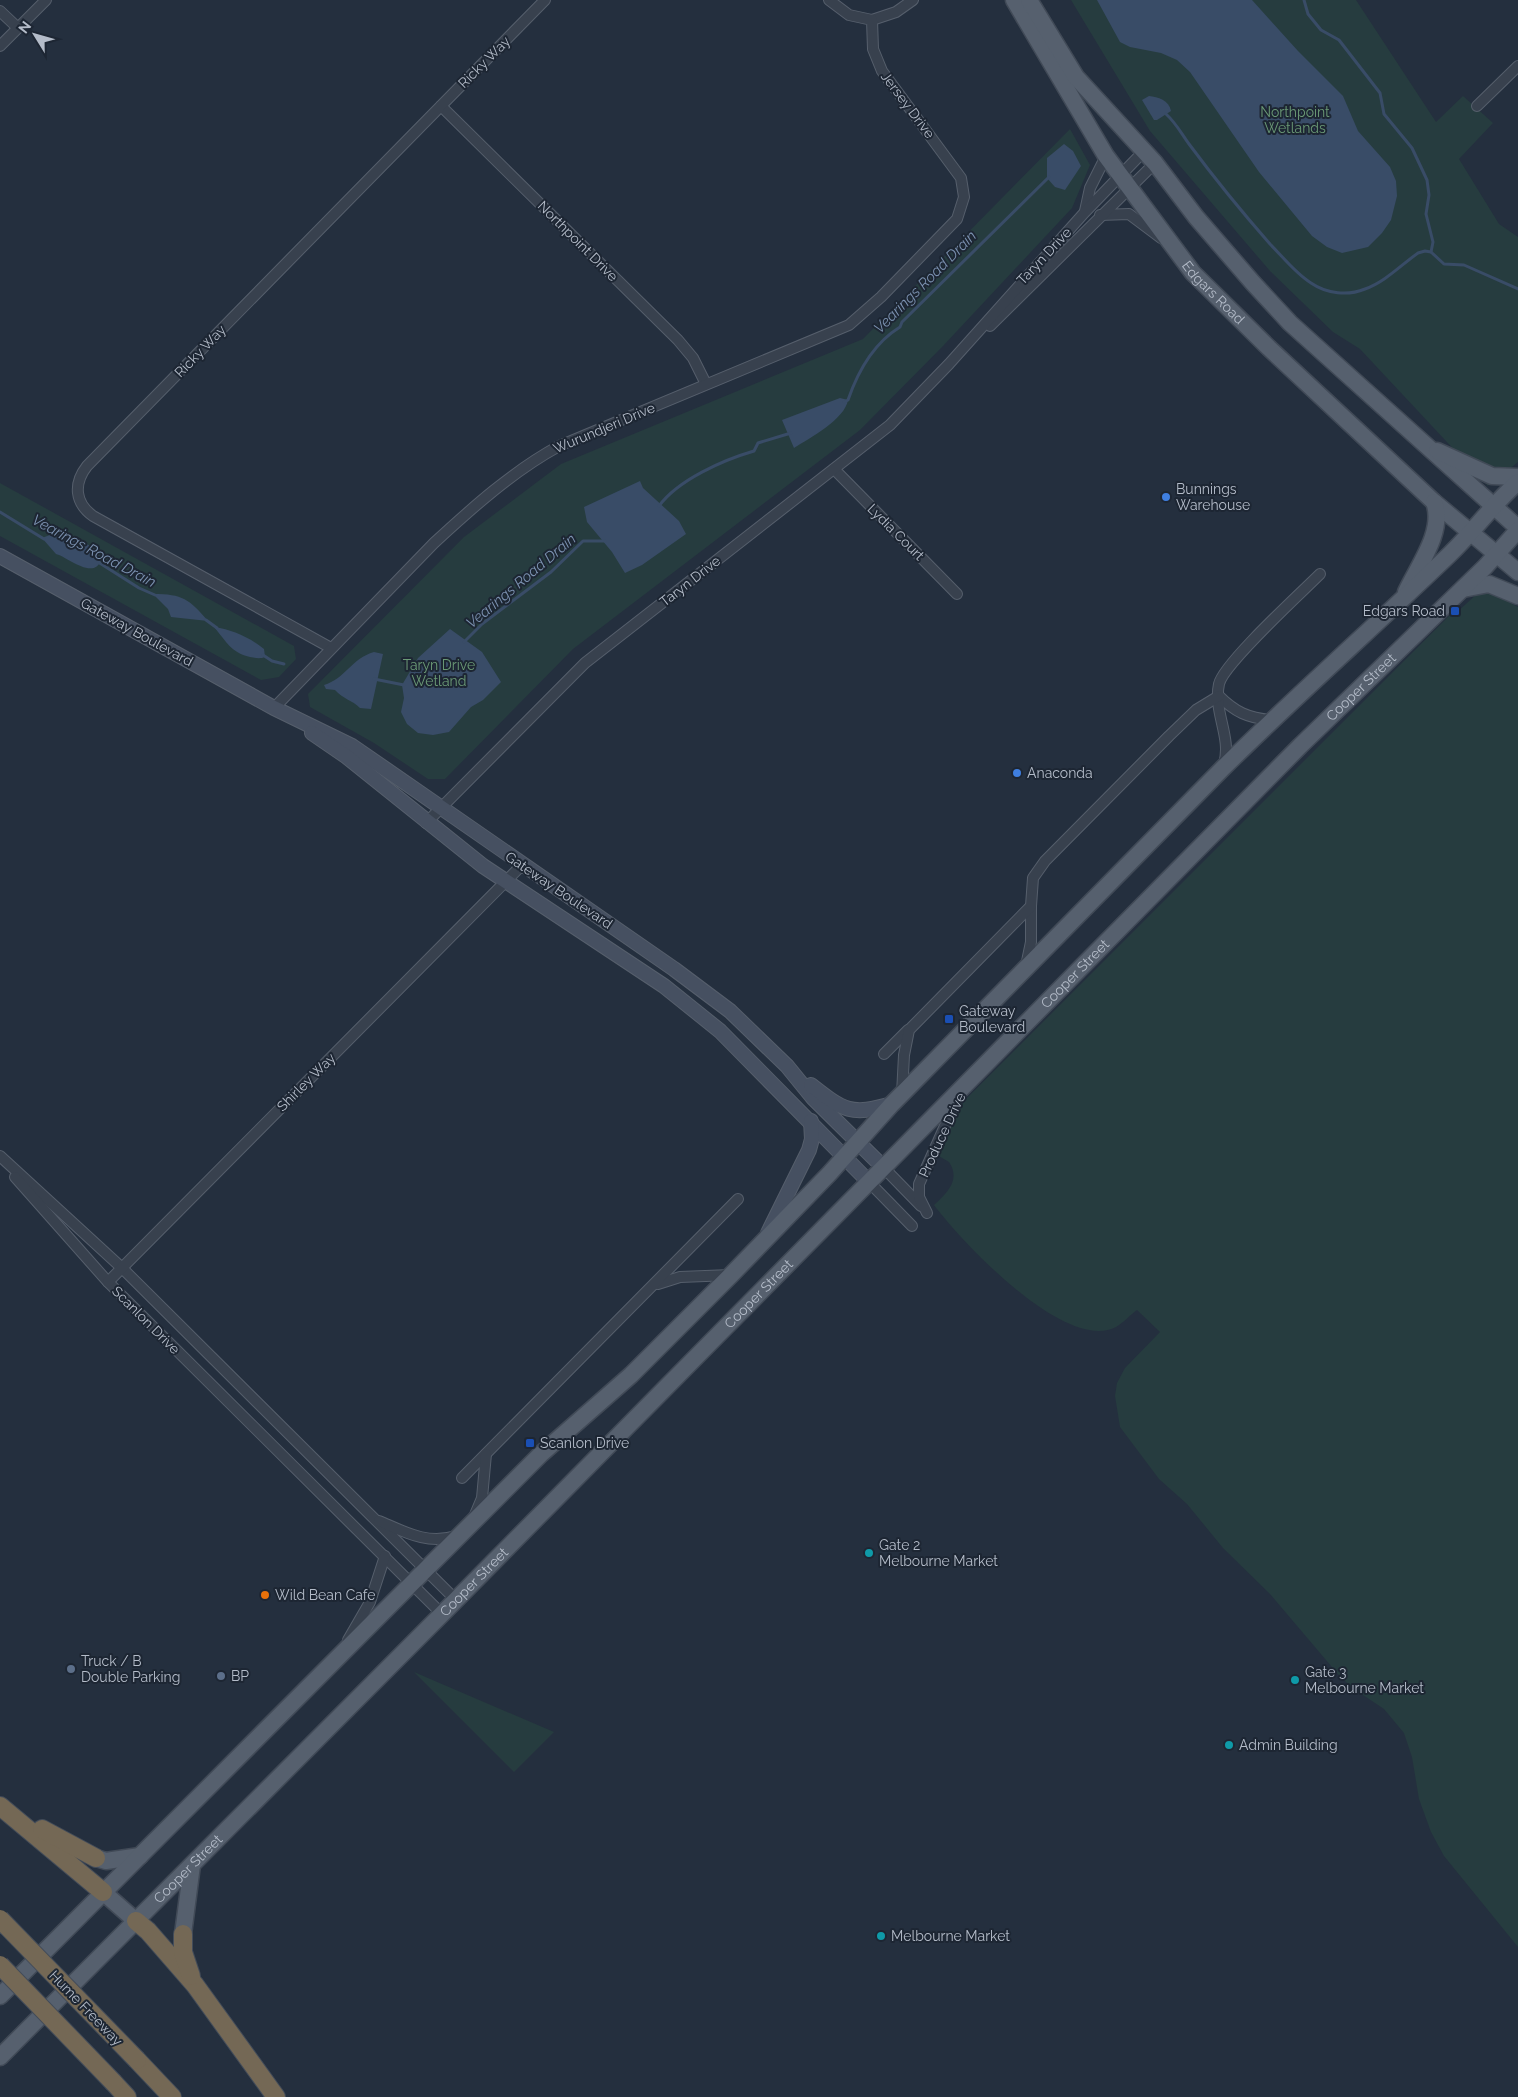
<svg xmlns="http://www.w3.org/2000/svg" width="1518" height="2097" viewBox="0 0 1518 2097" font-family="Raleway,sans-serif">
	<style>
		.green { fill: #263c3f }
		.water { fill: #394c67 }
		.lines { fill: none; stroke-linecap: round; stroke-linejoin: round }
		.stream { stroke: #394c67; stroke-width: 3 }
		.street-casing { stroke: #565f6c; stroke-width: 12 }
		.secondary-casing { stroke: #565f6c; stroke-width: 16 }
		.primary-casing { stroke: #414a57; stroke-width: 19 }
		.highway-casing { stroke: #434c59; stroke-width: 20 }
		.street { stroke: #38414e; stroke-width: 10 }
		.secondary { stroke: #465061; stroke-width: 14 }
		.primary { stroke: #56606e; stroke-width: 16 }
		.highway { stroke: #746855; stroke-width: 18 }
		.highway-bridge-casing { stroke: #434c59; stroke-width: 20; stroke-linecap: butt }
		.highway-bridge { stroke: #746855; stroke-width: 18 }
		.shop-dot { fill: #3f7fe0; stroke: #1d2633; stroke-width: 2 }
		.transit-dot { fill: #1a4fb4; stroke: #1d2633; stroke-width: 2 }
		.culture-dot { fill: #0f9aa8; stroke: #1d2633; stroke-width: 2 }
		.food-dot { fill: #e8710a; stroke: #1d2633; stroke-width: 2 }
		.service-dot { fill: #5c6f8a; stroke: #1d2633; stroke-width: 2 }
		.labels { text-anchor: middle; dominant-baseline: central; stroke-width: 4; stroke-linejoin: round; paint-order: stroke }
		.street-label { font-size: 14px; fill: #b4bcc9; stroke: #1d2633 }
		.park-label { font-size: 14px; fill: #6b9a76; stroke: #1d2633 }
		.poi-label { font-size: 14px; fill: #b4bcc9; stroke: #1d2633; text-anchor: start }
		.water-label { font-size: 15px; font-style: italic; fill: #7c92b1; stroke: #1d2633 }
	</style>
	<rect width="100%" height="100%" fill="#242f3e"/>
	<!-- green -->
	<g class="green">
		<path d="M1071,0H1356L1436,122L1463,96L1493,123L1459,159L1499,224L1518,237V462L1507,471L1497,467L1488,486L1360,349L1333,332L1270,271L1150,131Z"/>
		<path d="M1070,129L1090,165L1072,208L943,346L860,430L573,649L445,779H428L374,743L310,707L308,694L464,537L561,464L863,339Z"/>
		<path d="M0,483L294,646L296,659L279,677L261,680L0,536Z"/>
		<path d="M1487,590L1518,607V1947L1444,1856L1431,1832L1419,1799L1412,1757L1404,1733L1384,1709L1351,1687L1337,1673L1270,1594L1223,1548L1187,1504L1159,1479L1120,1427L1115,1396L1117,1383L1125,1368L1160,1332L1137,1310C1130,1315 1123,1323 1116,1327C1065,1353 961,1241 934,1205C947,1193 961,1180 949,1162L937,1155L957,1111L967,1098L1453,612L1455,614L1479,592Z"/>
		<path d="M414,1672L554,1732L514,1772Z"/>
	</g>
	<!-- water -->
	<g class="water">
		<path d="M1097,0H1252L1298,51L1343,96L1358,131L1390,167L1396,181L1397,196L1391,220L1382,233L1368,247L1342,253L1327,247L1312,236L1259,172L1190,72L1177,60L1161,53L1130,47L1120,42Z"/>
		<path d="M1149,96C1158,97 1169,100 1171,111L1157,120H1154L1142,100Z"/>
		<path d="M1064,144L1073,151L1081,166L1065,190L1055,187L1047,178V158Z"/>
		<path d="M840,398L848,400C845,419 810,438 794,448L782,420Z"/>
		<path d="M640,481L643,488L679,521L686,534L642,565L625,573L612,552L587,522L584,507Z"/>
		<path d="M55,533L82,541L95,549L101,560C94,581 66,556 56,554L42,538Z"/>
		<path d="M153,594C183,594 189,599 208,621L171,617L168,609Z"/>
		<path d="M214,627C233,630 249,637 264,649L265,657C260,659 256,658 250,657C230,652 227,642 214,627Z"/>
		<path d="M450,629L482,652L501,682L483,700L471,707L449,732L433,735L418,733L407,724L401,712L404,698L402,685L418,658Z"/>
		<path d="M374,652L383,654L371,709L360,708C352,700 343,699 335,690L326,689L324,685C345,679 352,658 374,652Z"/>
	</g>
	<g class="lines">
		<!-- stream -->
		<g class="stream">
			<path d="M1304,0L1308,14L1321,30L1339,40L1380,93L1384,114L1412,148L1427,180L1429,195L1426,214L1433,242L1431,252L1444,264L1464,265L1518,289"/>
			<path d="M1166,114C1176,123 1181,133 1189,144C1215,179 1241,211 1270,244C1283,257 1295,273 1311,283C1327,294 1348,296 1365,289C1385,282 1401,265 1418,253L1425,251L1431,252"/>
			<path d="M844,402L848,400C858,371 874,343 900,327L902,322L1049,177"/>
			<path d="M659,506C678,480 723,460 754,451L758,443L791,433"/>
			<path d="M0,512L44,539"/>
			<path d="M98,562L139,588L155,595"/>
			<path d="M206,620L217,628"/>
			<path d="M464,642L482,624L551,572L583,541H605"/>
			<path d="M263,655L272,661L284,664"/>
			<path d="M374,679L404,685"/>
		</g>
		<defs>
			<g id="street">
				<path d="M0,11L18,28"/>
				<path d="M872,20L896,12L913,0"/>
				<path d="M0,46L46,0"/>
				<path d="M441,106L678,340L693,358L706,384"/>
				<path d="M1477,106L1518,66"/>
				<path d="M1085,211L1090,188L1106,156"/>
				<path d="M1100,215L1129,214L1161,238"/>
				<path d="M990,326L1155,163"/>
				<path d="M834,469L957,594"/>
				<path d="M331,648L93,516C75,503 73,484 87,466L545,0"/>
				<path d="M1219,696C1235,712 1248,718 1271,720"/>
				<path d="M274,708L434,543C472,508 513,471 559,446L849,325L881,297L957,219L964,197L961,178L882,71L873,49L872,20L849,15L829,0"/>
				<path d="M1224,764C1232,737 1213,712 1219,684C1223,664 1301,593 1320,574"/>
				<path d="M426,823L585,663L890,425L949,364L1085,212L1144,151"/>
				<path d="M1026,966L1031,942V906"/>
				<path d="M884,1054L908,1030"/>
				<path d="M902,1094L904,1055L909,1030L1031,906L1033,878L1045,861L1169,736L1196,710L1219,696"/>
				<path d="M0,1156L122,1268L456,1600"/>
				<path d="M883,1167L921,1206"/>
				<path d="M15,1177L108,1282L442,1614"/>
				<path d="M869,1182L912,1226"/>
				<path d="M927,1213L919,1197V1184L957,1099"/>
				<path d="M108,1282L522,865"/>
				<path d="M658,1284L680,1277L731,1275"/>
				<path d="M462,1478L738,1199"/>
				<path d="M474,1517L482,1498L486,1454"/>
				<path d="M379,1521C405,1532 427,1545 456,1536"/>
				<path d="M348,1640L370,1602L385,1556"/>
			</g>
			<g id="secondary">
				<path d="M0,556L274,708L352,746L420,793L674,969L730,1011L787,1066L813,1098L883,1167"/>
				<path d="M312,733L347,757L483,866L664,986L720,1031L869,1182"/>
				<path d="M811,1085C844,1111 851,1116 892,1104"/>
				<path d="M768,1233L809,1150L812,1139L811,1121"/>
			</g>
			<g id="primary">
				<path id="s1" d="M1014,0L1106,156L1193,273L1269,348L1434,502L1518,572"/>
				<path d="M1029,0L1076,77L1155,163L1196,217L1253,283L1290,323L1518,528"/>
				<path d="M1437,451L1492,476L1518,477"/>
				<path d="M1463,589L1489,584L1518,596"/>
				<path d="M1406,592C1418,566 1445,531 1434,502"/>
				<path d="M96,1858L106,1861L140,1856"/>
				<path d="M103,1892L136,1921"/>
				<path d="M183,1934L192,1865"/>
				<path d="M0,1996L541,1454L631,1375L731,1275L829,1174L892,1104L1223,768C1297,695 1375,626 1450,554C1474,531 1493,504 1518,482"/>
				<path id="s2" d="M0,2057L442,1614L1300,746L1485,567L1518,530"/>
			</g>
			<g id="highway">
				<path d="M0,1806L103,1892"/>
				<path d="M42,1829L96,1858"/>
				<path d="M136,1921L148,1931L195,1985L276,2097"/>
				<path d="M183,1934V1952L191,1976"/>
				<path d="M137,2060L172,2097"/>
				<path d="M114,2083L127,2097"/>
			</g>
		</defs>
		<!-- street casing -->
		<use href="#street" class="street-casing"/>
		<!-- secondary casing -->
		<use href="#secondary" class="secondary-casing"/>
		<!-- primary casing -->
		<use href="#primary" class="primary-casing"/>
		<!-- highway casing -->
		<use href="#highway" class="highway-casing"/>
		<!-- street -->
		<use href="#street" class="street"/>
		<!-- secondary -->
		<use href="#secondary" class="secondary"/>
		<!-- primary -->
		<use href="#primary" class="primary"/>
		<!-- highway -->
		<use href="#highway" class="highway"/>
		<defs>
			<g id="highway-bridge">
				<path d="M0,1919L137,2060"/>
				<path d="M0,1965L114,2083"/>
			</g>
		</defs>
		<!-- highway-bridge casing -->
		<use href="#highway-bridge" class="highway-bridge-casing"/>
		<!-- highway-bridge -->
		<use href="#highway-bridge" class="highway-bridge"/>
	</g>
	<!-- markers -->
	<g class="shop-dot">
		<circle cx="1166" cy="497" r="5"/>
		<circle cx="1017" cy="773" r="5"/>
	</g>
	<g class="transit-dot">
		<rect x="1450" y="606" width="10" height="10" rx="2.5"/>
		<rect x="944" y="1014" width="10" height="10" rx="2.5"/>
		<rect x="525" y="1438" width="10" height="10" rx="2.5"/>
	</g>
	<g class="culture-dot">
		<circle cx="869" cy="1553" r="5"/>
		<circle cx="1295" cy="1680" r="5"/>
		<circle cx="1229" cy="1745" r="5"/>
		<circle cx="881" cy="1936" r="5"/>
	</g>
	<circle class="food-dot" cx="265" cy="1595" r="5"/>
	<g class="service-dot">
		<circle cx="71" cy="1669" r="5"/>
		<circle cx="221" cy="1676" r="5"/>
	</g>
	<g class="labels">
		<!-- street labels -->
		<g class="street-label">
			<text transform="translate(484 62) rotate(-45)">Ricky Way</text>
			<text transform="translate(908 105) rotate(53)">Jersey Drive</text>
			<text transform="translate(578 241) rotate(45)">Northpoint Drive</text>
			<text transform="translate(1044 256) rotate(-47)">Taryn Drive</text>
			<text stroke="none"><textPath href="#s1" startOffset="355">Edgars Road</textPath></text>
			<text transform="translate(200 351) rotate(-46)">Ricky Way</text>
			<text transform="translate(604 428) rotate(-23)">Wurundjeri Drive</text>
			<text transform="translate(896 532) rotate(45)">Lydia Court</text>
			<text transform="translate(690 581) rotate(-38)">Taryn Drive</text>
			<text transform="translate(137 632) rotate(29)">Gateway Boulevard</text>
			<text stroke="none"><textPath href="#s2" startOffset="1931">Cooper Street</textPath></text>
			<text transform="translate(559 890) rotate(34)">Gateway Boulevard</text>
			<text stroke="none"><textPath href="#s2" startOffset="1526">Cooper Street</textPath></text>
			<text transform="translate(306 1082) rotate(-45)">Shirley Way</text>
			<text transform="translate(942 1135) rotate(-65)">Produce Drive</text>
			<text stroke="none"><textPath href="#s2" startOffset="1076">Cooper Street</textPath></text>
			<text transform="translate(146 1320) rotate(45)">Scanlon Drive</text>
			<text stroke="none"><textPath href="#s2" startOffset="671">Cooper Street</textPath></text>
			<text stroke="none"><textPath href="#s2" startOffset="266">Cooper Street</textPath></text>
			<text transform="translate(86 2008) rotate(46)">Hume Freeway</text>
		</g>
		<!-- park labels -->
		<g class="park-label">
			<text x="1295" y="112">Northpoint<tspan x="1295" dy="16">Wetlands</tspan></text>
			<text x="439" y="665">Taryn Drive<tspan x="439" dy="16">Wetland</tspan></text>
		</g>
		<!-- poi labels -->
		<g class="poi-label">
			<text x="1176" y="489">Bunnings<tspan x="1176" dy="16">Warehouse</tspan></text>
			<text x="1445" y="611" text-anchor="end">Edgars Road</text>
			<text x="1027" y="773">Anaconda</text>
			<text x="959" y="1011">Gateway<tspan x="959" dy="16">Boulevard</tspan></text>
			<text x="540" y="1443">Scanlon Drive</text>
			<text x="879" y="1545">Gate 2<tspan x="879" dy="16">Melbourne Market</tspan></text>
			<text x="275" y="1595">Wild Bean Cafe</text>
			<text x="81" y="1661">Truck / B<tspan x="81" dy="16">Double Parking</tspan></text>
			<text x="1305" y="1672">Gate 3<tspan x="1305" dy="16">Melbourne Market</tspan></text>
			<text x="231" y="1676">BP</text>
			<text x="1239" y="1745">Admin Building</text>
			<text x="891" y="1936">Melbourne Market</text>
		</g>
		<!-- water labels -->
		<g class="water-label">
			<text transform="translate(925 282) rotate(-45)">Vearings Road Drain</text>
			<text transform="translate(94 551) rotate(28)">Vearings Road Drain</text>
			<text transform="translate(521 581) rotate(-40)">Vearings Road Drain</text>
		</g>
	</g>
	<!-- north arrow -->
	<g transform="translate(35 35) rotate(307)" stroke="#1d2633" stroke-width="4" paint-order="stroke">
	<path d="M0-4L9 19L0 12L-9 19Z" fill="#b4bcc9"/>
	<text y="-8" font-size="14" font-weight="bold" text-anchor="middle" fill="#b4bcc9">N</text>
	</g>
</svg>
